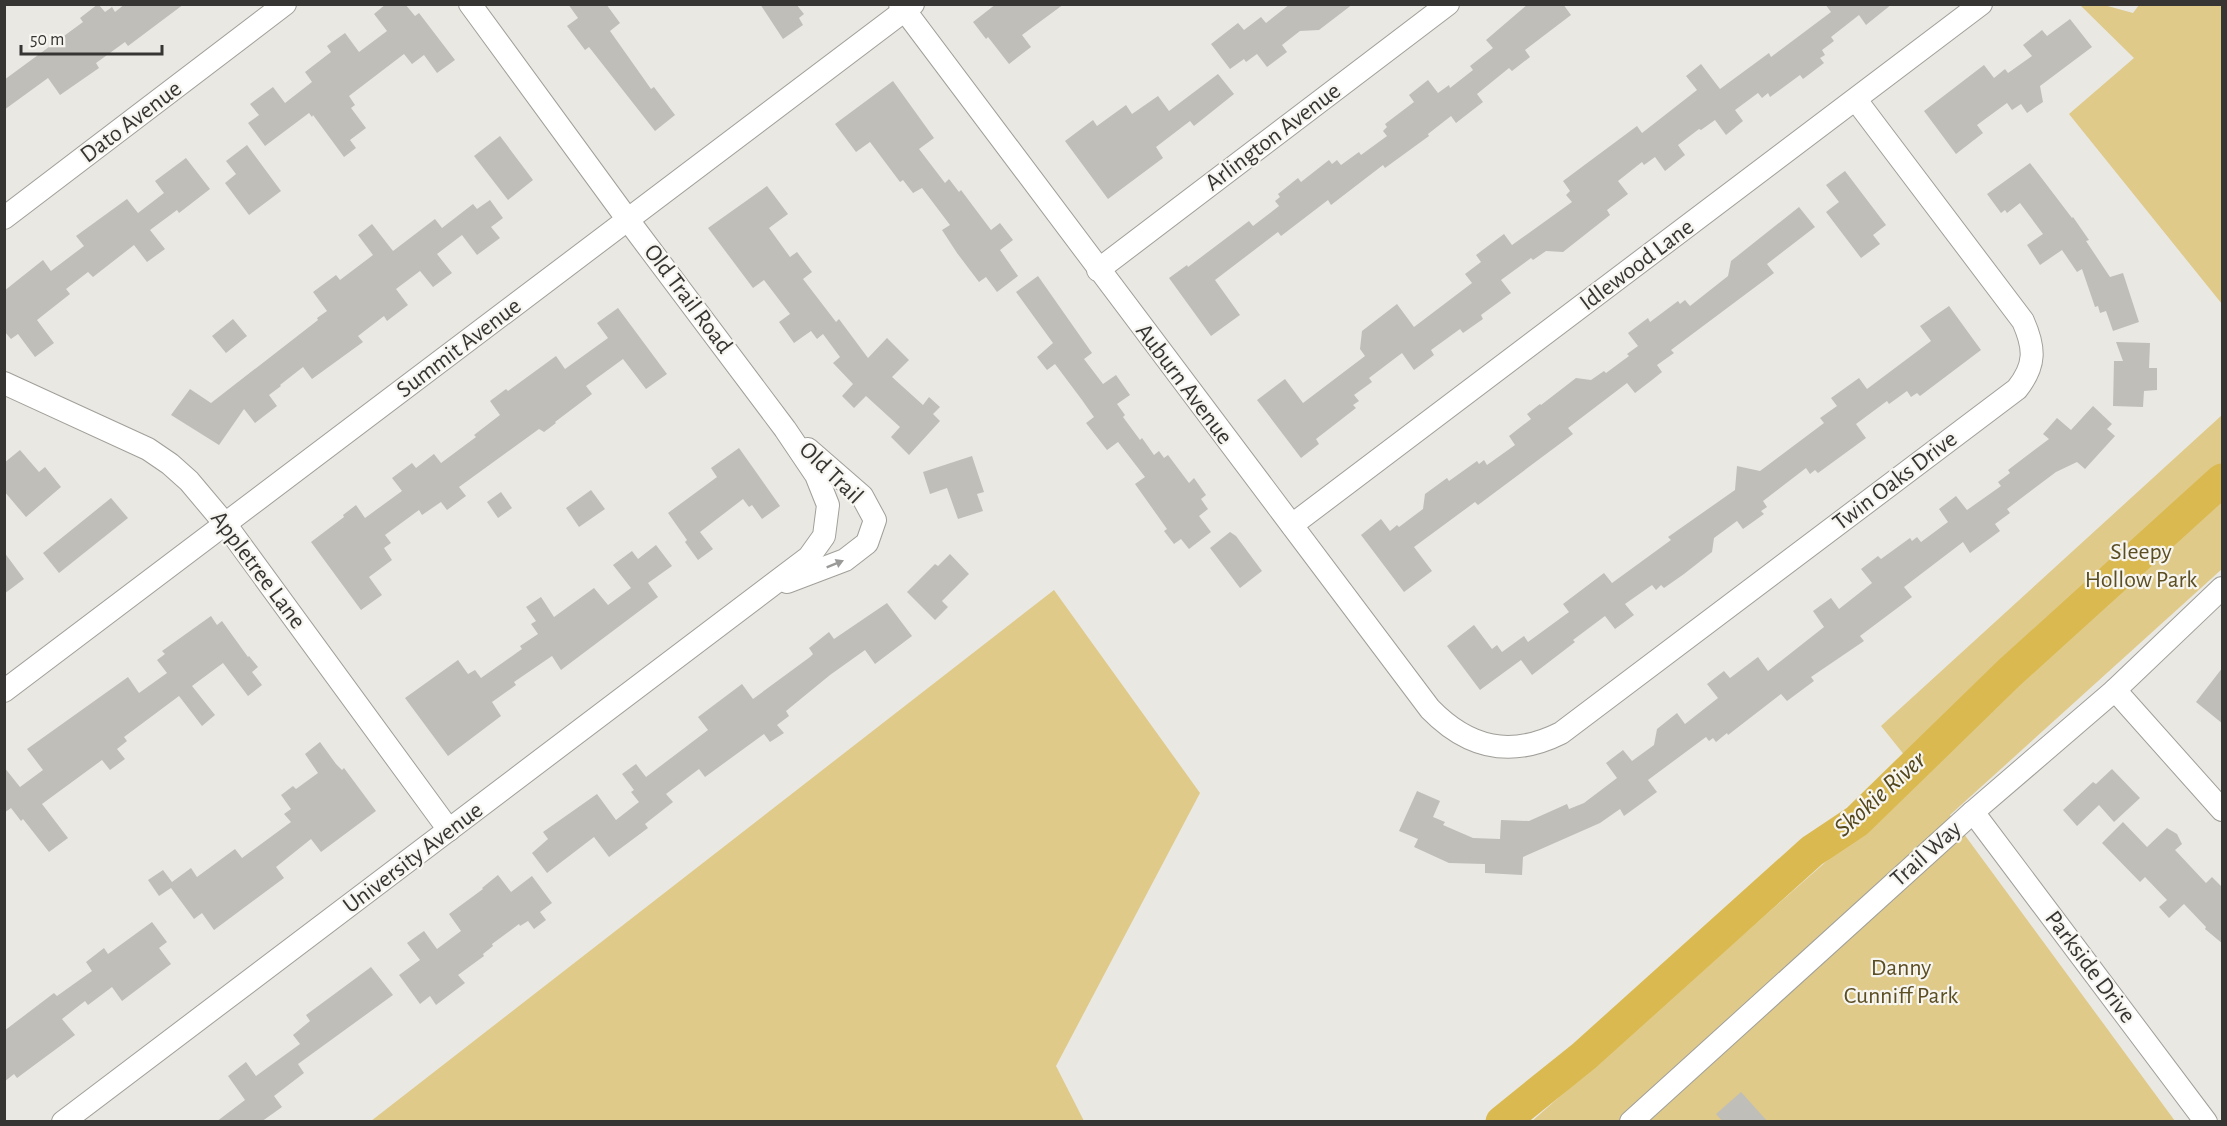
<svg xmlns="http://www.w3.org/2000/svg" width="2227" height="1126" viewBox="0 0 2227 1126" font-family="'Alegreya Sans',sans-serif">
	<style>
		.green { fill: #dfca8a }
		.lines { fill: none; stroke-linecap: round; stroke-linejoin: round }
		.river { stroke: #dab950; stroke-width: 33 }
		.building { fill: #c0beb9 }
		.minor-casing { stroke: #a09f99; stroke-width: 24 }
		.minor { stroke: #fff; stroke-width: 22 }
		.oneway { fill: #9a9a99 }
		.labels { text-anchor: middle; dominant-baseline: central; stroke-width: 4.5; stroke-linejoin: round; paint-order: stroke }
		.street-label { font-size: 24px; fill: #363533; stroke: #f7f5ef }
		.park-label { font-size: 24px; fill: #5c4e23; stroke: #f7f5ef }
		.water-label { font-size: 26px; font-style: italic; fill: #53461a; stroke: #f7f5ef }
	</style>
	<rect width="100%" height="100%" fill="#eae8e2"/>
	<!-- green -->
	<g class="green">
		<path d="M2080,5H2104L2133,13L2139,5H2222V304L2069,114L2134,58Z"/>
		<path d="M2222,415V569L1950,815L2175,1121L1531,1122L1922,777L1881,726Z"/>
		<path d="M1054,590L1200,793L1056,1066L1084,1121H371Z"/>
	</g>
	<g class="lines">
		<!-- river -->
		<path class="river" d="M1502,1122L1584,1056L1812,851L1857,821L2009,673L2222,480"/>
	</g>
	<!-- building -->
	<g class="building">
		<path d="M98,4L105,12L112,7L115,12L125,4H184L128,46L125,42L96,63L99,68L60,95L48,78L4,110V80L83,22L80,18Z"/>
		<path d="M386,4H405L415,16L419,13L455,60L437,73L424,55L412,64L404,54L349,96L355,105L351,108L366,128L350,140L356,148L344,157L313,115L312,117L309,113L265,146L248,123L259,115L250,104L273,87L285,103L312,82L305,72L331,52L327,46L345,33L359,52L387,31L374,14Z"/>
		<path d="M568,4H606L620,23L610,31L651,89L654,87L675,115L655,131L589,47L585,50L567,26L578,18Z"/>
		<path d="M760,4H796L804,14L799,18L803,25L783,39Z"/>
		<path d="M996,4H1064L1022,35L1031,47L1009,64L988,37L986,39L973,22Z"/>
		<path d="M1290,4H1353L1319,30L1300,31L1282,45L1287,52L1267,67L1257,54L1246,62L1244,59L1230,69L1211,44L1238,23L1244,30L1261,17L1266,23Z"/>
		<path d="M1528,4H1563L1571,15L1525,50L1530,57L1512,71L1509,68L1477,94L1483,102L1456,123L1451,116L1428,134L1429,136L1385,168L1383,165L1331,205L1328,200L1281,236L1278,232L1215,280L1240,315L1211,336L1169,278L1187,265L1188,267L1249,221L1253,226L1279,206L1275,201L1280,197L1278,194L1298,178L1301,182L1329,160L1332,164L1337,160L1341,165L1359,152L1361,155L1387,136L1383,131L1387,127L1385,124L1414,102L1409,95L1428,80L1438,93L1449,85L1450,88L1473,70L1470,66L1493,48L1486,40Z"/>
		<path d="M1825,4H1892L1866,25L1859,15L1831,37L1834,41L1822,50L1825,55L1820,58L1824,63L1803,79L1800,75L1770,97L1768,93L1762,98L1758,93L1735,110L1743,121L1726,135L1715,120L1701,130L1699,129L1678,145L1685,155L1665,171L1655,157L1644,165L1642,162L1618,181L1628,194L1607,210L1610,215L1563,252L1546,251L1533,260L1531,258L1501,280L1511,293L1481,315L1483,319L1463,333L1460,329L1431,350L1434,355L1414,370L1402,353L1369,378L1372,382L1354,395L1359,401L1353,405L1356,408L1316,439L1319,444L1301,458L1257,400L1285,379L1303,403L1365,356L1360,349L1362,331L1397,304L1414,327L1472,283L1465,274L1481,262L1476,255L1504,234L1512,245L1572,202L1566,195L1570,191L1563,181L1637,126L1642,133L1697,90L1686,76L1701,64L1720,89L1769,53L1771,57L1831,12Z"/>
		<path d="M2070,19L2092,47L2040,86L2043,102L2027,113L2021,104L2012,110L2007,103L1977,125L1983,133L1956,154L1924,111L1984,65L1994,78L2005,69L2008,73L2032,56L2023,45L2042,30L2047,36Z"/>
		<path d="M1218,74L1234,94L1194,126L1190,121L1156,147L1163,158L1108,199L1065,141L1093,120L1097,126L1126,105L1132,114L1158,96L1169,111Z"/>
		<path d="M893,81L934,138L919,149L945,183L949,179L959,192L961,190L991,230L1000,223L1013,240L1000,250L1018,276L997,292L986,277L979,282L957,253L942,230L950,225L922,188L913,193L903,180L900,182L870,142L856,152L835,124Z"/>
		<path d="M500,136L533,180L508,200L474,156Z"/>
		<path d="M247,145L281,191L249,215L225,183L236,174L226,161Z"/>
		<path d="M186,158L210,189L179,213L177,210L150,230L165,249L147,262L134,245L93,277L88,272L66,289L70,294L37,320L54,343L35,357L18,334L11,339L4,331V291L43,260L51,271L84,246L76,236L127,199L138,213L164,193L155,181Z"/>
		<path d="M2030,163L2072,218L2073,217L2089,240L2086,241L2110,277L2123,273L2139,322L2113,331L2106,311L2100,313L2098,306L2095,307L2082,269L2077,272L2062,250L2040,265L2027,245L2043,234L2020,203L2007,213L2005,210L2001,213L1987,194Z"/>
		<path d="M1845,171L1886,225L1873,235L1880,244L1861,258L1826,212L1839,202L1826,185Z"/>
		<path d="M767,186L788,214L769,228L790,257L797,252L812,272L803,279L836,322L839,319L868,358L887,338L909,360L892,377L923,405L929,397L940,407L933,414L940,421L909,455L891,437L900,427L866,396L854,408L842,396L853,384L833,363L840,357L823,334L817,339L811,331L794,343L779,322L790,314L764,280L753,288L708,228Z"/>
		<path d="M490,200L503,218L491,227L500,238L477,255L462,235L437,254L452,273L433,287L420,271L396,289L408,305L387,321L384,316L358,336L363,342L312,379L303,367L280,385L281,386L269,395L277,406L255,423L244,409L219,445L171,415L190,389L211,403L318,320L317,318L327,311L313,292L336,275L340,280L373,255L358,235L372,224L393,251L435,219L442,228L473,204L477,209Z"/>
		<path d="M1799,207L1815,227L1767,264L1774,273L1671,350L1674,353L1657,365L1662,372L1652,380L1635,393L1627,383L1568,428L1573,434L1478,505L1475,502L1414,547L1432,571L1404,592L1361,535L1381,519L1390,531L1397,525L1399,527L1423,509L1425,494L1447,478L1449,481L1477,461L1479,464L1484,460L1487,465L1515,445L1509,436L1531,419L1527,414L1540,404L1541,405L1576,378L1591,380L1604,371L1606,373L1629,356L1627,354L1638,346L1628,333L1648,318L1650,322L1678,301L1680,304L1685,300L1690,306L1728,276L1731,261Z"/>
		<path d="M1038,276L1092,353L1084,359L1103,384L1116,375L1130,395L1117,404L1125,415L1123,417L1140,440L1142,438L1154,455L1159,451L1164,458L1168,455L1189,483L1194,478L1206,495L1201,499L1208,509L1199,516L1211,532L1189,549L1181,539L1174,544L1164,531L1167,529L1135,484L1145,477L1118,442L1107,450L1086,423L1094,417L1082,400L1055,364L1047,370L1037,357L1053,343L1016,292Z"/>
		<path d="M1949,306L1981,350L1920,396L1917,393L1911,397L1907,391L1889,404L1887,401L1856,424L1866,438L1818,473L1815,470L1810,474L1806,468L1763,501L1767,507L1761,511L1764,514L1743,529L1737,521L1714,538L1712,552L1684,574L1664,588L1661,585L1656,590L1652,585L1625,604L1634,615L1615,629L1605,616L1573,640L1575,642L1532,675L1521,660L1480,690L1447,646L1474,625L1492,649L1497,645L1502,652L1524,636L1528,642L1569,612L1563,604L1604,573L1612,583L1671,540L1668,537L1735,490L1737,466L1760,471L1824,423L1820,418L1837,406L1831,398L1859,378L1867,389L1931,341L1920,326Z"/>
		<path d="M618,308L667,374L646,389L623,359L586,386L592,394L555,422L556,423L544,432L539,429L459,487L466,496L447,510L441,502L422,515L419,510L385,535L391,543L384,548L392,560L369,577L382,595L361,610L311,542L344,517L343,515L356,505L365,518L402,491L392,478L412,463L416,468L434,454L441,463L476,437L474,435L500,415L490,401L506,389L508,391L556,356L565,369L608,338L597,323Z"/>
		<path d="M233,319L247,336L226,353L212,336Z"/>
		<path d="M2116,342L2150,343L2149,368H2157V390L2144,391L2143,407L2113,406L2114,361H2123Z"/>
		<path d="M2093,406L2112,424L2107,429L2115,436L2085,469L2077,462L2056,472L2007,509L2010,513L1995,524L2000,531L1970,553L1963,542L1904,587L1912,597L1860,636L1864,641L1811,677L1814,681L1787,701L1781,694L1728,735L1727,733L1716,742L1713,738L1709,741L1706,737L1648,780L1657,792L1624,816L1620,809L1600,823L1523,857L1522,875L1485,873V864L1449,863L1414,847L1418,839L1399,831L1417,791L1440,801L1433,817L1445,822L1443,825L1473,838L1500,839L1501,820L1529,821L1567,804L1569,809L1584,803L1617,778L1606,763L1623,750L1632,761L1654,745L1657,729L1677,713L1685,724L1718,698L1707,684L1724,671L1730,678L1758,657L1768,671L1824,627L1813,611L1831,598L1839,609L1872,583L1861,569L1878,556L1881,559L1910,538L1912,541L1917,537L1921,542L1948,522L1939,509L1956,496L1967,510L2001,486L1998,482L2010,473L2008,470L2049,439L2043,434L2057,418L2071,430Z"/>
		<path d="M739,448L780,506L762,519L752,505L749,507L743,499L700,532L713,549L698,560L685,542L687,540L668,513L717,477L711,468Z"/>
		<path d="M20,450L39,472L45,467L61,487L26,517L4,491V463Z"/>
		<path d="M972,456L984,492L977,494L983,511L958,519L947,488L930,494L923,472Z"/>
		<path d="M591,490L605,509L579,527L566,508Z"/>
		<path d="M501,492L512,508L498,518L487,502Z"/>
		<path d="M111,498L128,518L59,573L43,553Z"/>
		<path d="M1230,532L1236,536L1262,571L1240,588L1210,548Z"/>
		<path d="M656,545L672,566L648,583L658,597L561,670L552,656L514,682L516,685L492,702L501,716L448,756L405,698L458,660L468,674L475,670L481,678L522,649L520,646L538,634L531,624L536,621L526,607L541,597L554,617L594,588L608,605L631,588L613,565L632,551L638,559Z"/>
		<path d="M4,552L24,579L4,594Z"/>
		<path d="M950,554L969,574L942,601L948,607L935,620L907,592L935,564L938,566Z"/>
		<path d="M887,603L912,636L875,664L865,650L830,675L786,711L789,716L777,725L784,733L770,742L764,734L705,777L699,769L666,794L673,802L645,824L648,828L609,857L594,837L547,873L532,853L548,839L543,832L597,794L616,820L639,802L631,792L634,790L622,774L636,764L646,777L708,730L698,717L742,684L753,699L810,657L813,654L809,648L829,632L834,639Z"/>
		<path d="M211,616L217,625L222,621L248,657L249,656L258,667L252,672L262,685L248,696L223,663L192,686L215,715L202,726L179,696L124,737L127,741L117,749L125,759L110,770L102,760L42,804L68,838L49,852L23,819L21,821L11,808L4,813V767L20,787L43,770L27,749L128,677L139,693L167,673L157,660L165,654L162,651Z"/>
		<path d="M2223,667V724L2196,702Z"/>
		<path d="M320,742L336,764L342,770L344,768L376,811L321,852L311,839L276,867L284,878L214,930L202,913L194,919L171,888L159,896L148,880L163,870L172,882L191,868L197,877L235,849L242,858L291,822L284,814L291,809L281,795L293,786L296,789L318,773L305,754Z"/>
		<path d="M2112,769L2140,798L2114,822L2099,805L2077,826L2063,810L2093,782L2096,784Z"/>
		<path d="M2123,822L2147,847L2167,828L2177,834L2182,844L2175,850L2206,883L2212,877L2223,888V944L2205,929L2206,927L2184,904L2169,918L2159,907L2167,900L2145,877L2140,882L2102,843Z"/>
		<path d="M498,875L511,892L532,876L552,903L540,912L546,920L534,929L528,921L520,926L519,924L492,944L493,946L483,954L484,956L458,975L465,983L436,1005L430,996L420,1004L399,975L420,960L407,943L424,931L437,949L461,931L449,914L483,889L482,888Z"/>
		<path d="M152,922L167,942L159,948L171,964L122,1001L112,987L88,1005L85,1001L62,1019L75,1035L17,1078L14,1074L4,1082V1031L54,993L57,996L92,971L86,962L104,948L108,954Z"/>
		<path d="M371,967L393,995L298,1064L304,1073L274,1096L282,1107L261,1122H216L245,1100L228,1076L246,1062L256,1076L300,1044L293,1035L310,1021L306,1015Z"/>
		<path d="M1741,1092L1768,1122H1723L1716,1114Z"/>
	</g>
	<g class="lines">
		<defs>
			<g id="minor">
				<path d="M900,4L1430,709C1469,749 1511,758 1561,733L2017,389C2036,365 2035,348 2023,321L1856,100"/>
				<path d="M4,218L285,4"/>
				<path d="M1098,270L1448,4"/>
				<path d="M4,383L148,449L170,464L189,481L226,525L449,830"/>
				<path d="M1292,525L1981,4"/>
				<path d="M787,582L845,560L867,543L875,520L862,496L808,449"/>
				<path d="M2115,690L2222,810"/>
				<path d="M4,691L913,4"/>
				<path d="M1973,812L2206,1122"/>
				<path d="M63,1122L809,557L824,536L828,505L816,475L785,429L628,220L470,4"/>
				<path d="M1631,1122L1973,812L2115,690L2222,588"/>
			</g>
		</defs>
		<!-- minor casing -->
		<use href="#minor" class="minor-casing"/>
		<!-- minor -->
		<use href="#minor" class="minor"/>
	</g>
	<!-- one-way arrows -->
	<defs><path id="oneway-solid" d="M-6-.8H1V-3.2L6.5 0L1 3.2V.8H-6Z" transform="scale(1.5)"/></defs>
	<use class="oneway" href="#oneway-solid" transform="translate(835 564) rotate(-22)"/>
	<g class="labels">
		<!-- street labels -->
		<g class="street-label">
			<text transform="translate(131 122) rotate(-37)">Dato Avenue</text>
			<text transform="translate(1273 137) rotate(-37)">Arlington Avenue</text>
			<text transform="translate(1637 265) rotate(-37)">Idlewood Lane</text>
			<text transform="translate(688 299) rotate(53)">Old Trail Road</text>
			<text transform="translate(459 348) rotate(-37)">Summit Avenue</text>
			<text transform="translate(1184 384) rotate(53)">Auburn Avenue</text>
			<text transform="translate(831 473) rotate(44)">Old Trail</text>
			<text transform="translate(1895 481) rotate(-37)">Twin Oaks Drive</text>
			<text transform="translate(258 570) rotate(53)">Appletree Lane</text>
			<text transform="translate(1926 854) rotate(-42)">Trail Way</text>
			<text transform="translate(413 858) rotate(-37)">University Avenue</text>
			<text transform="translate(2090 967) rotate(53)">Parkside Drive</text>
		</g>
		<!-- park labels -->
		<g class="park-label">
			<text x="2141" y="552">Sleepy<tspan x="2141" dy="28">Hollow Park</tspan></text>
			<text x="1901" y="968">Danny<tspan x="1901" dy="28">Cunniff Park</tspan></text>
		</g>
		<!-- water labels -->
		<g class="water-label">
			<text transform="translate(1880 794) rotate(-42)">Skokie River</text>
		</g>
	</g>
	<!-- border -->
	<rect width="2227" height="1126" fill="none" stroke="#363533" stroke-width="12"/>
	<!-- scale -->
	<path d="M21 45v9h141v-9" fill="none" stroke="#363533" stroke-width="3"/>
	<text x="30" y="45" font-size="18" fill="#363533" stroke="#f7f5ef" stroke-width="4.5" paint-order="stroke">50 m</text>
</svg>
